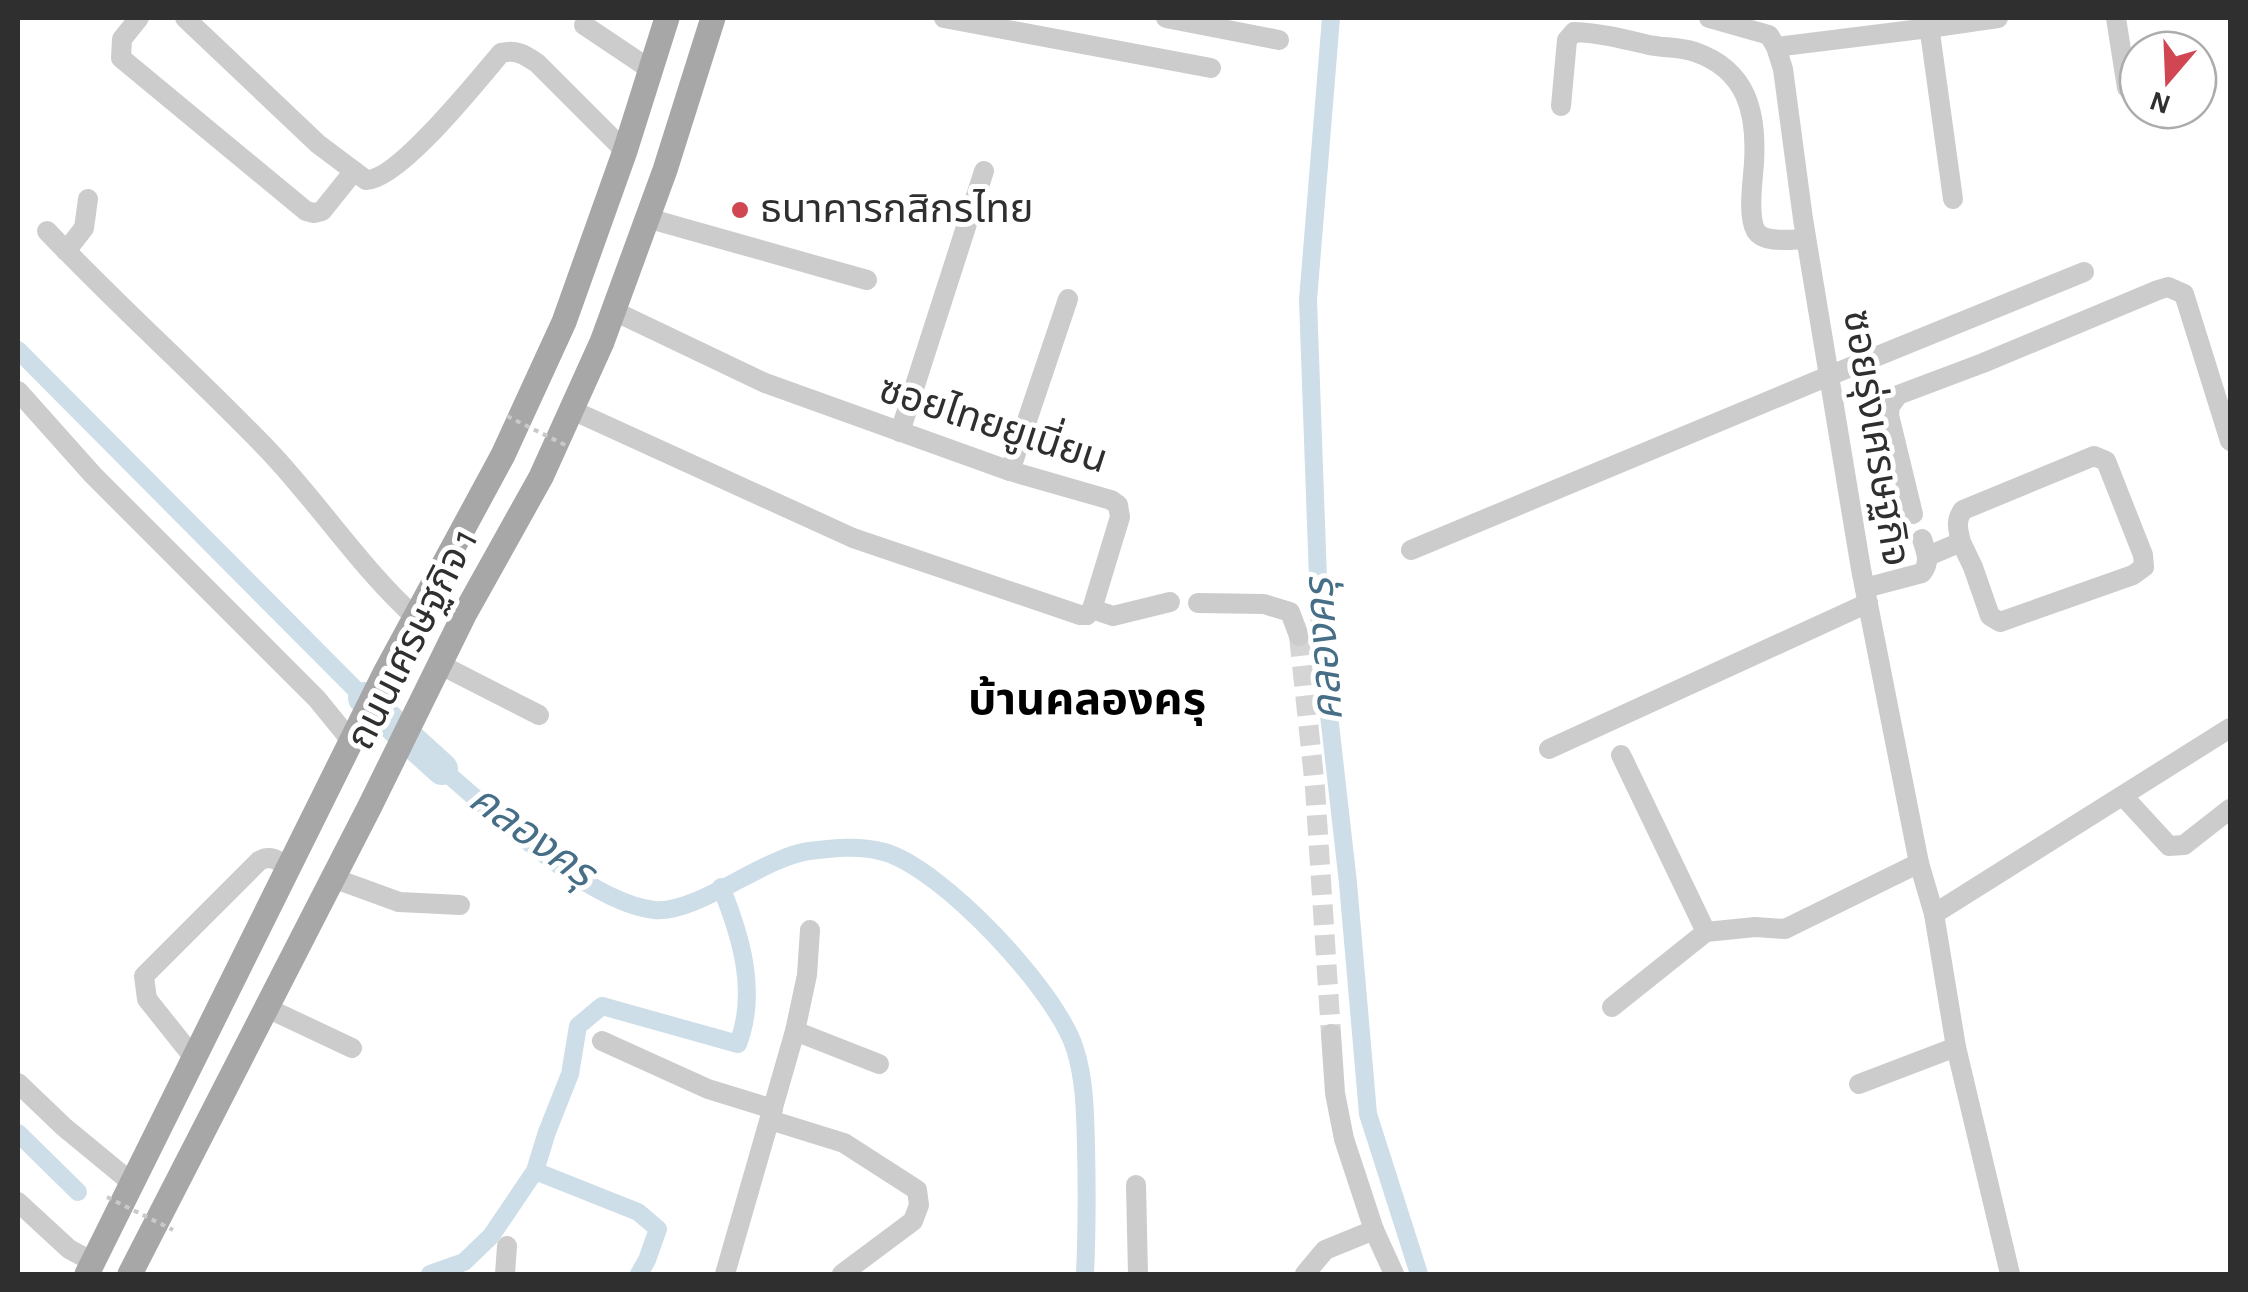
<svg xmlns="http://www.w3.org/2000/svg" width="2248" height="1292" viewBox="0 0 2248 1292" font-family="'Alegreya Sans','Noto Sans Thai',sans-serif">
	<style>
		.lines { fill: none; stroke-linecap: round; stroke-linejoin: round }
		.canal { stroke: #cddee8; stroke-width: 18 }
		.river { stroke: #cddee8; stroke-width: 32 }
		.minor-tunnel { stroke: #d5d5d5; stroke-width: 20; stroke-dasharray: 20 10; stroke-linecap: butt }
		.minor { stroke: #ccc; stroke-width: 20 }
		.major { stroke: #a7a7a7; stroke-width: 25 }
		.path-bridge { stroke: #c9c9c9; stroke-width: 4; stroke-dasharray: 5 5; stroke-linecap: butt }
		.poi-dot { fill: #d04753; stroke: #fff; stroke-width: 4 }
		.labels { text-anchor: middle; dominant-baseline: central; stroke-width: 10; stroke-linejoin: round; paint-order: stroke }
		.poi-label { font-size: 40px; fill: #2f2f2f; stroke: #fff; text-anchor: start }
		.street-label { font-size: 40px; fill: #2f2f2f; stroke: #fff }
		.water-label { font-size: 42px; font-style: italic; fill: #466f87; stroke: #fff }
		.quarter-label { font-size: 45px; font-weight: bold; fill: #000; stroke: #fff }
	</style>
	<rect width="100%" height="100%" fill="#fff"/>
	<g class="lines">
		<!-- canal -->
		<g class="canal">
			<path d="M1331,18L1308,300L1320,635L1348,883L1368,1114L1419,1274"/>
			<path d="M18,350L364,698"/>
			<path d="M442,769C493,813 588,902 654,910C695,915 764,857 809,851C833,848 860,845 884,852C942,868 1057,991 1075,1049C1085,1081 1085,1112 1086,1146C1087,1189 1087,1231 1085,1274"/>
			<path d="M18,1133L78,1192"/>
			<path d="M535,1171L638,1212L658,1229L647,1260L639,1274"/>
			<path d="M430,1274L464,1262L491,1236L535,1171L547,1132L570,1074L578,1026L602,1006L738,1044C758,992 741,936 721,887"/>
		</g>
		<!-- river -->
		<path class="river" d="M364,698L442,769"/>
		<!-- minor-tunnel -->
		<path class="minor-tunnel" d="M1299,636L1315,788L1331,1034"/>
		<!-- minor -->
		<g class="minor">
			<path d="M139,18L122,39L121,58L306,211L314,213L322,211L354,171"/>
			<path d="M185,18L318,144L366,180C398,181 478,80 501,53C516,49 525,55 537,63L625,151"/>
			<path d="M944,18L1211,68"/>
			<path d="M1166,18L1279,40"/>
			<path d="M1709,18L1769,35L1776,47L1783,69L1803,219L1861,569L1919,863L1934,914L1956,1047L2010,1274"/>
			<path d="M1928,18L1953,199"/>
			<path d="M2116,18L2127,88"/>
			<path d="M584,25L651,70"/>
			<path d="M1776,47L1929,28L1998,18"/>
			<path d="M1561,106L1567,40L1574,32C1601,33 1624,39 1649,45C1664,48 1680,47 1695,52C1747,70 1757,112 1754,163C1753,180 1747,216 1756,231C1764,244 1793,239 1806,239"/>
			<path d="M647,218L867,280"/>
			<path d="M47,231C119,307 197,376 269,451C320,505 360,567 415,617"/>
			<path d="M66,251L84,228L88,199"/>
			<path d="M18,391L93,475L317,699L352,742"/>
			<path d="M572,410L853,538L1080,615H1087L1092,609L1120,517L1118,505L1111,500L1010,471L765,383L614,311"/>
			<path d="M900,432L984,171"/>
			<path d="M1010,471L1068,299"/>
			<path d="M1913,514L1889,415L1890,406L1898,395L1983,363L2158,290L2168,287L2184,294L2230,441"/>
			<path d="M1411,550L1831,375L2084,272"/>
			<path d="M1928,556L1961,542C1958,529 1955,521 1963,510L2094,456L2106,461L2143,555L2144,567L2133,575L2000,622L1990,616L1973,567L1961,542"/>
			<path d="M1865,588L1922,573C1931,562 1926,552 1922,539"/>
			<path d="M1198,603L1264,604L1290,612L1299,636"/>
			<path d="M1092,609L1113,616L1170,602"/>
			<path d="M441,665L539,715"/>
			<path d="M1549,749L1868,603"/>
			<path d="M1621,755L1706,932"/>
			<path d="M2123,796L2169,846L2184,845L2230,809"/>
			<path d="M333,878L399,902L460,905"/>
			<path d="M1934,914L2230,728"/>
			<path d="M1612,1007L1706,932L1755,927L1785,929L1919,863"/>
			<path d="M267,1008L352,1048"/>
			<path d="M795,1031L879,1064"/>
			<path d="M1331,1034L1335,1093L1344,1139L1374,1230L1394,1274"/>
			<path d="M602,1041L708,1089L773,1109"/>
			<path d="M194,1058L147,999L144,976L259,861C271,854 279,861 289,868"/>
			<path d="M18,1083L64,1127L132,1183"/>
			<path d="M1859,1084L1956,1047"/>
			<path d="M770,1120L844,1143L917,1190L919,1205L913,1221L842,1274"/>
			<path d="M1136,1185L1138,1274"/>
			<path d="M18,1202L69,1249L93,1262"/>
			<path d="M505,1274L507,1246"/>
			<path d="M725,1274L795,1031L807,975L810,930"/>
			<path d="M1305,1274L1325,1250L1374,1230"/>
		</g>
		<!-- major -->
		<g class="major">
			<path d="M87,1274L384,675L503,455L564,322L625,151L667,18"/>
			<path d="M130,1274L370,806L464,615L541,477L602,342L665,170L713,18"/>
		</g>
		<!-- path-bridge -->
		<g class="path-bridge">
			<path d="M507,416L567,446"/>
			<path d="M107,1197L173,1230"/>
		</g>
	</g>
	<!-- markers -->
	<circle class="poi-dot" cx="740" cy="210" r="10"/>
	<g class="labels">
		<!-- poi labels -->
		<g class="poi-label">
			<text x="760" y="210">ธนาคารกสิกรไทย</text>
		</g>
		<!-- street labels -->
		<g class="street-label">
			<text transform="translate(993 425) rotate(18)">ซอยไทยยูเนี่ยน</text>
			<text transform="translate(1876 438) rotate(81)">ซอยรุ่งเศรษฐกิจ</text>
			<text transform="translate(413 639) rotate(-63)">ถนนเศรษฐกิจ 1</text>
		</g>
		<!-- water labels -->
		<g class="water-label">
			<text transform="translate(1324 650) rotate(-94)">คลองครุ</text>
			<text transform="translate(532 836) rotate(36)">คลองครุ</text>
		</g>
		<!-- quarter labels -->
		<g class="quarter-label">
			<text x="1087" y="700">บ้านคลองครุ</text>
		</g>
	</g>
	<!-- border -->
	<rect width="2248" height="1292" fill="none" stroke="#2f2f2f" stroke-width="40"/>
	<!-- north arrow -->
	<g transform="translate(2168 80) rotate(199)"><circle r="48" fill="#ffffff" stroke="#acacac" stroke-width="2.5"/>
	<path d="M0-8L18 38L0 25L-18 38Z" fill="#d04753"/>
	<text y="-15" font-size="28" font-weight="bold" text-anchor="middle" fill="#2f2f2f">N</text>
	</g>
</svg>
